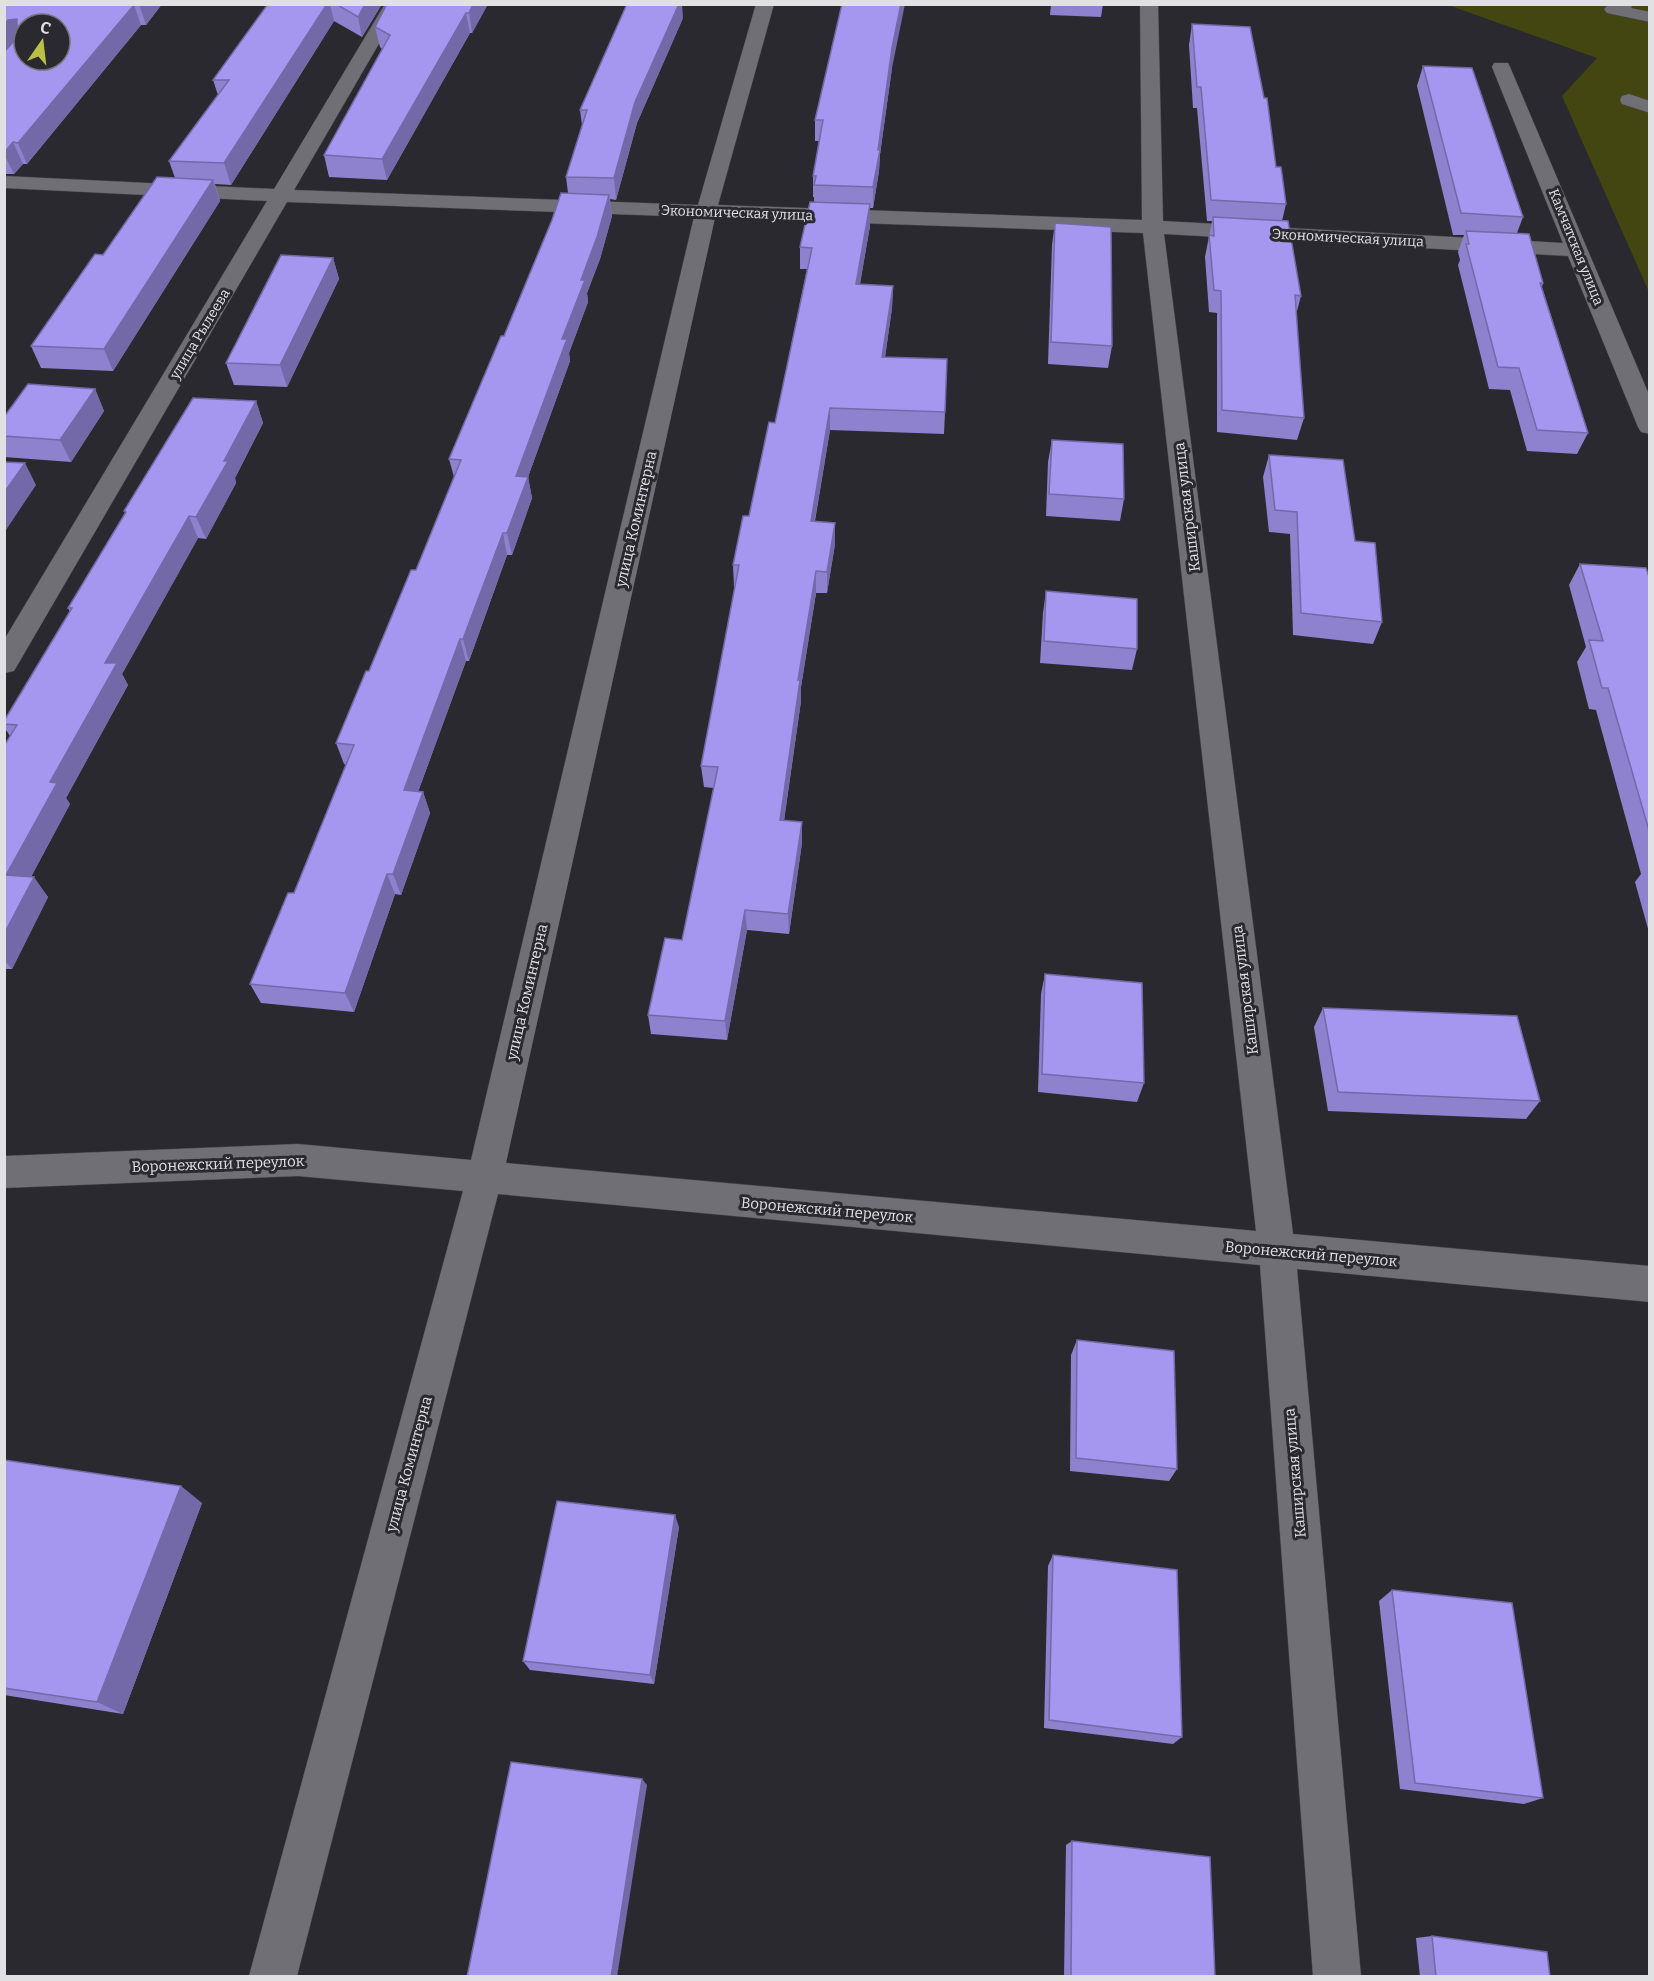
<svg xmlns="http://www.w3.org/2000/svg" width="1654" height="1981" viewBox="0 0 1654 1981" font-family="Bitter,serif">
	<style>
		.green { fill: #434611 }
		.lines { fill: none; stroke-linecap: round; stroke-linejoin: round }
		.minor-casing { stroke: #444448; stroke-width: 1 }
		.minor { fill: #706f76; fill-rule: evenodd }
		.wall { fill: #8e81ce }
		.shaded-wall { fill: #7469a8 }
		.building { fill: #a596f0; stroke: #7469a8; stroke-width: 1.5; fill-rule: evenodd }
		.labels { text-anchor: middle; dominant-baseline: central; stroke-width: 6; stroke-linejoin: round; paint-order: stroke }
		.far-street-label { font-size: 14px; fill: #e1e1e4; stroke: #2a292f }
		.street-label { font-size: 15px; fill: #e1e1e4; stroke: #2a292f }
	</style>
	<rect width="100%" height="100%" fill="#2a292f"/>
	<!-- green -->
	<path class="green" d="M1448,5H1649V292L1562,96L1597,58Z"/>
	<g class="lines">
		<defs>
			<g id="minor">
				<path d="M385,4H402L294,190L698,205L756,4H774L718,205L1142,220L1140,4H1158L1163,221L1563,243L1492,67L1494,63H1508L1510,67L1650,397V434L1641,432L1638,427L1568,256L1164,234L1293,1234L1650,1266V1302L1297,1269L1361,1976H1313L1260,1265L498,1194L297,1976H249L463,1191L298,1176L4,1188V1156L298,1144L471,1160L694,217L287,202L14,671L4,673V640L267,201L4,188V176L274,189ZM715,218L1143,233L1256,1231L506,1163Z"/>
				<path d="M1633,4L1631,8L1650,12V22L1607,13L1604,9L1609,4Z"/>
				<path d="M1629,94L1650,101V113L1622,104L1620,100L1622,96Z"/>
			</g>
		</defs>
		<!-- minor casing -->
		<use href="#minor" class="minor-casing"/>
		<!-- minor -->
		<use href="#minor" class="minor"/>
	</g>
	<!-- wall -->
	<g class="wall">
		<path d="M4,4H162L146,25H141L27,164H23L14,174H4Z"/>
		<path d="M269,4H382L362,37L334,21L231,185L215,184L220,201L113,371L41,368L31,346L103,255L175,178L169,161L218,95L213,80Z"/>
		<path d="M488,4L472,33H470L387,180L329,177L324,155L382,49L380,47L375,27Z"/>
		<path d="M1051,4H1103L1101,17L1050,15Z"/>
		<path d="M683,18L637,123L616,200L610,199L612,216L600,259L587,293L588,302L569,353L570,361L528,477L532,498L512,555H507L469,661H466L418,792H423L430,813L401,895L395,894L354,1012L261,1003L250,984L294,893L346,765L344,764L336,743L416,570L454,477L449,459L568,193L566,177L582,125L580,110Z"/>
		<path d="M1192,24L1276,167L1286,204L1282,221L1301,296L1296,315L1304,418L1297,440L1217,432V313L1209,312L1205,257L1212,221H1207L1197,108H1193L1189,45Z"/>
		<path d="M1423,66L1523,217L1517,233L1543,283L1542,287L1588,433L1577,454L1527,451L1510,390L1489,389L1458,265L1460,260L1458,252L1464,235H1453L1417,86Z"/>
		<path d="M892,68L880,154L879,171L873,208H870V226L860,284L893,286L892,308L885,357L945,412L944,434L830,430L815,521L835,544L827,593H816L801,687V701L784,821L802,822V843L789,934L747,930L727,1040L651,1034L648,1015L682,940L714,788L704,787L701,766L735,587H734L733,565L749,516L775,423L807,269H800V247L814,202V197H813V176L819,141H815V120Z"/>
		<path d="M1055,223L1112,346L1108,368L1048,364L1052,245Z"/>
		<path d="M333,258L339,279L287,387L234,385L226,363Z"/>
		<path d="M95,389L104,411L71,462L4,457V417Z"/>
		<path d="M256,401L263,423L235,478L236,483L206,539L198,538L122,674L128,685L66,798L70,804L31,877L48,897L12,969H4V746L10,736L4,727V721L70,612L68,608L125,513L124,511Z"/>
		<path d="M1052,440L1124,499L1120,521L1046,516L1048,462Z"/>
		<path d="M1269,455L1355,541L1382,622L1373,644L1293,635L1290,534L1269,532L1263,477Z"/>
		<path d="M1580,564L1650,580V936L1635,882L1641,874L1596,710L1589,709L1577,662L1586,647L1569,585Z"/>
		<path d="M1046,591L1137,649L1132,670L1040,663L1043,613Z"/>
		<path d="M1045,974L1144,1083L1137,1102L1038,1092L1041,994Z"/>
		<path d="M1323,1008L1540,1101L1526,1119L1328,1111L1314,1027Z"/>
		<path d="M1077,1340L1177,1469L1169,1481L1070,1471L1071,1355Z"/>
		<path d="M4,1460L202,1503L123,1714L4,1695Z"/>
		<path d="M679,1527L654,1684L530,1670L523,1661Z"/>
		<path d="M1053,1555L1182,1737L1173,1744L1044,1728L1048,1566Z"/>
		<path d="M1392,1590L1543,1798L1524,1804L1400,1789L1379,1601Z"/>
		<path d="M1072,1841L1215,1977H1064L1066,1845Z"/>
		<path d="M1432,1936L1550,1977H1420L1416,1938Z"/>
	</g>
	<!-- shaded-wall -->
	<g class="shaded-wall">
		<path d="M139,4H162L146,25Z"/>
		<path d="M327,4H330L334,21L231,185L224,163Z"/>
		<path d="M365,4H382L362,37L358,17Z"/>
		<path d="M473,4H488L472,33L469,13Z"/>
		<path d="M679,4H682L683,18L637,123L616,200L614,178L635,102Z"/>
		<path d="M901,4H905L892,68L880,154L879,171L873,208V187L878,150L892,48Z"/>
		<path d="M134,5L141,25L27,164L18,143Z"/>
		<path d="M466,13L470,33L387,180L382,159Z"/>
		<path d="M17,19L24,36L4,52V24L8,20Z"/>
		<path d="M13,142L23,164L14,174L4,154Z"/>
		<path d="M213,180L220,201L113,371L104,349Z"/>
		<path d="M609,195L612,216L600,259L587,293L588,302L569,353L570,361L528,477L532,498L512,555L507,533L516,476L562,339L581,280Z"/>
		<path d="M870,204V226L856,306V284Z"/>
		<path d="M333,258L339,279L287,387L280,365Z"/>
		<path d="M893,286L892,308L882,379V357Z"/>
		<path d="M95,389L104,411L71,462L60,440Z"/>
		<path d="M256,401L263,423L235,478L236,483L206,539L196,517L224,461Z"/>
		<path d="M830,408V430L811,543V521Z"/>
		<path d="M25,463L36,485L4,533V493Z"/>
		<path d="M189,516L198,538L122,674L128,685L66,798L70,804L21,895L6,875L105,663Z"/>
		<path d="M835,523V544L827,593V572Z"/>
		<path d="M503,533L507,555L469,661L463,639Z"/>
		<path d="M816,571V593L801,687V701L781,841L780,820L798,680Z"/>
		<path d="M460,639L466,661L411,811L404,790Z"/>
		<path d="M423,792L430,813L401,895L393,874Z"/>
		<path d="M802,822V843L789,934L788,914Z"/>
		<path d="M387,874L395,894L354,1012L345,993Z"/>
		<path d="M34,877L48,897L12,969L4,960V934Z"/>
		<path d="M745,910L747,930L727,1040L725,1021Z"/>
		<path d="M181,1486L202,1503L123,1714L97,1702Z"/>
		<path d="M675,1515L679,1527L654,1684L650,1675Z"/>
		<path d="M642,1779L647,1785L617,1977H611Z"/>
	</g>
	<!-- building -->
	<g class="building">
		<path d="M4,4H24V5L46,4H139L134,5L18,143L13,142L4,153V52L17,38V19L8,20L4,24ZM24,24H60V60H24Z"/>
		<path d="M268,4H327L224,163L169,161L229,80H213Z"/>
		<path d="M336,4H365L358,17Z"/>
		<path d="M387,4H473L469,13H466L382,159L324,155L390,35L375,27Z"/>
		<path d="M627,4H679L635,102L614,178L566,177L587,110H580Z"/>
		<path d="M842,4H901L892,48L878,150H880L873,187L814,185L816,176H813L823,120H815Z"/>
		<path d="M1192,24L1250,27L1264,98H1267L1276,167H1281L1286,204L1211,200L1201,87H1197Z"/>
		<path d="M1423,66L1472,68L1523,217L1461,213Z"/>
		<path d="M157,177L213,180L104,349L31,346L95,254L103,255Z"/>
		<path d="M561,193L609,195L597,237L581,280H585L562,339H567L516,476L528,477L507,533H503L463,639H460L404,790L423,792L393,874H387L345,993L250,984L288,893H294L354,745L336,743L366,671H369L411,570H416L461,460L449,459L501,336H504L552,220Z"/>
		<path d="M810,202L870,204L856,284L893,286L882,357L947,359L945,412L830,408L811,521L835,523L827,572L816,571L798,680H800L780,820L802,822L788,914L745,910L725,1021L648,1015L665,938L682,940L718,767L701,766L739,565H733L743,516H749L769,422L775,423L812,248L800,247Z"/>
		<path d="M1213,217L1288,221L1301,296L1295,295L1304,418L1222,410L1221,291L1214,290L1209,235L1214,236Z"/>
		<path d="M1055,223L1111,227L1112,346L1051,342Z"/>
		<path d="M1466,231L1529,234L1543,283H1540L1588,433L1537,430L1519,368L1498,367L1466,244H1469Z"/>
		<path d="M281,255L333,258L280,365L226,363Z"/>
		<path d="M28,384L95,389L60,440L4,436V417Z"/>
		<path d="M193,398L256,401L224,461H228L196,517L189,516L105,663H117L50,782L57,783L6,875L34,877L4,934V746L17,725L4,724V721L72,608H68L126,512L124,511Z"/>
		<path d="M1052,440L1123,444L1124,499L1049,494Z"/>
		<path d="M1269,455L1343,460L1355,541L1375,543L1382,622L1301,613L1297,512L1275,510Z"/>
		<path d="M4,462L25,463L4,493Z"/>
		<path d="M1580,564L1646,568L1650,580V834L1608,688H1602L1589,640L1603,641Z"/>
		<path d="M1046,591L1137,599V649L1044,641Z"/>
		<path d="M1045,974L1142,983L1144,1083L1042,1074Z"/>
		<path d="M1323,1008L1517,1016L1540,1101L1338,1092Z"/>
		<path d="M1077,1340L1174,1351L1177,1469L1076,1458Z"/>
		<path d="M4,1460L181,1486L97,1702L4,1688Z"/>
		<path d="M557,1501L675,1515L650,1675L523,1661Z"/>
		<path d="M1053,1555L1177,1570L1182,1737L1049,1720Z"/>
		<path d="M1392,1590L1512,1603L1543,1798L1415,1783Z"/>
		<path d="M511,1762L642,1779L611,1977H467Z"/>
		<path d="M1072,1841L1210,1857L1215,1977H1071Z"/>
		<path d="M1432,1936L1547,1952L1550,1977H1436Z"/>
	</g>
	<g class="labels">
		<!-- far-street labels -->
		<g class="far-street-label">
			<text transform="translate(737 213) rotate(2)">Экономическая улица</text>
			<text transform="translate(1348 238) rotate(3)">Экономическая улица</text>
			<text transform="translate(1576 247) rotate(68)">Камчатская улица</text>
			<text transform="translate(200 334) rotate(-59)">улица Рылеева</text>
		</g>
		<!-- street labels -->
		<g class="street-label">
			<text transform="translate(1187 507) rotate(-97)">Каширская улица</text>
			<text transform="translate(636 519) rotate(-77)">улица Коминтерна</text>
			<text transform="translate(1245 990) rotate(-97)">Каширская улица</text>
			<text transform="translate(527 992) rotate(-77)">улица Коминтерна</text>
			<text transform="translate(218 1164) rotate(-2)">Воронежский переулок</text>
			<text transform="translate(827 1210) rotate(5)">Воронежский переулок</text>
			<text transform="translate(1311 1254) rotate(5)">Воронежский переулок</text>
			<text transform="translate(409 1464) rotate(-75)">улица Коминтерна</text>
			<text transform="translate(1295 1473) rotate(-95)">Каширская улица</text>
		</g>
	</g>
	<!-- border -->
	<rect width="1654" height="1981" fill="none" stroke="#e1e1e4" stroke-width="12"/>
	<!-- north arrow -->
	<g transform="translate(42 42) rotate(14)"><circle r="28" fill="#2a292f" stroke="#737377" stroke-width="1.5"/>
	<path d="M0-4.5L10 22L0 15L-10 22Z" fill="#bac045"/>
	<text y="-9" font-size="16" font-weight="bold" text-anchor="middle" fill="#e1e1e4">С</text>
	</g>
</svg>
